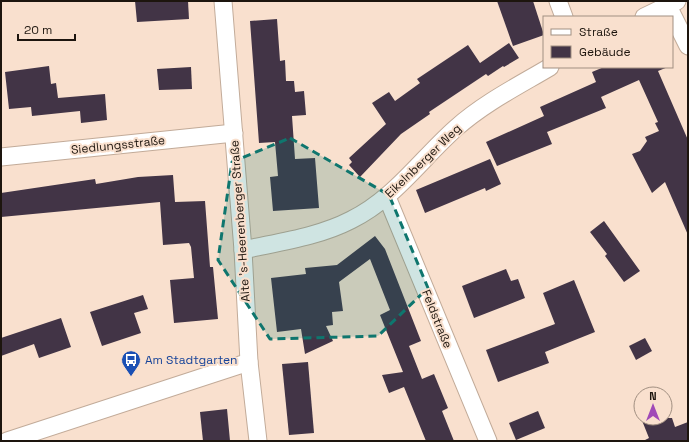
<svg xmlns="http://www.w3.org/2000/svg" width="689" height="442" viewBox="0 0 689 442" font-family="'Space Grotesk',sans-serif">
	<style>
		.building { fill: #423446 }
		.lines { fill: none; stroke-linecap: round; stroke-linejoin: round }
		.street-casing { stroke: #c2ab99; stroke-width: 19 }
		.street { stroke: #fff; stroke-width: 17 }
		.marked { fill: #0f766e; fill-opacity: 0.2; stroke: #0f766e; stroke-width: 3; stroke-dasharray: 8 5; stroke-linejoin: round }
		.labels { text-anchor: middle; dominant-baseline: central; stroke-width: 4; stroke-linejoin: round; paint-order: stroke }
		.street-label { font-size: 12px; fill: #1d150e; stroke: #f9e0ce }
		.transit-label { font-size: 12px; fill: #164399; stroke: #f9e0ce; text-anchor: start }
	</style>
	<rect width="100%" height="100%" fill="#f9e0ce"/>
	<!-- building -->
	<g class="building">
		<path d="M135,1H188L189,19L137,22Z"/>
		<path d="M497,1H533L544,35L513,46Z"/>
		<path d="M277,19L280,61L285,60L286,81H294L295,92L304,91L306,115L292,116L295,159L315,158L319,208L273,211L270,177L278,176L275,142L259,143L250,21Z"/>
		<path d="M509,43L519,58L504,67L503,66L488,76L486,74L429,112L430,114L401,134L360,177L349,165L352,162L349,158L386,124L372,103L389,92L395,101L420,83L417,79L468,45L480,63Z"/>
		<path d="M49,66L51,84L56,83L58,98L105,94L107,120L81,123L80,111L32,116L31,107L9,109L5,72Z"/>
		<path d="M191,67L192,89L159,90L157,69Z"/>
		<path d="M604,67H668L658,71L688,140V235L665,182L652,193L632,154L640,151L647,141L645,137L659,131L655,123L658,122L639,80L601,97L606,108L547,132L552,144L497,166L486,142L544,116L540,107L596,82L592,72Z"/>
		<path d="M490,159L501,184L486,191L485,188L425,213L416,190Z"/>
		<path d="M173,175L175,202L205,201L210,267H213L218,319L174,323L170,280L194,278L191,247L189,243L163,245L160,202L1,217V193L95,179L96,184L138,177Z"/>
		<path d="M604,221L640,271L624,282L605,256L607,254L590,232Z"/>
		<path d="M375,236L385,249L421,341L409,346L422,379L434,374L448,408L442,411L454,441H426L404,387L389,393L382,375L403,372L380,315L390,310L370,259L339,282L343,311L332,312L333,325L326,326L333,341L305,354L301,329L277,332L271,278L306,274L305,268L337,265Z"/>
		<path d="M506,269L511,281L518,279L525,298L474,318L462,286Z"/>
		<path d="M574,280L595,332L545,352L549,363L498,382L486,350L555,324L543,293Z"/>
		<path d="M143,295L148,309L134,313L141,333L102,346L90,312Z"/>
		<path d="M61,318L71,347L39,358L34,344L1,356V338Z"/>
		<path d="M645,338L652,351L636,360L629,346Z"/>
		<path d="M308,362L314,433L289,435L282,364Z"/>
		<path d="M227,409L230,441H203L200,412Z"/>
		<path d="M538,411L545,428L516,440L509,423Z"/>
		<path d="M641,418H672L675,427L688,422V441H643L649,438Z"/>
	</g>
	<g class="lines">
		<defs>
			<g id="street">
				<path d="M223,1L243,250L249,362L258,441"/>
				<path d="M558,1L564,17"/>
				<path d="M668,6L688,46"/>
				<path d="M644,17L677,1"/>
				<path d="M1,157L234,133"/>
				<path d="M387,197L488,441"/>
				<path d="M243,250C279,242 318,237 351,220C394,199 421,159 456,128C484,103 518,86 550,67"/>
				<path d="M7,441L249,362"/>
			</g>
		</defs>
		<!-- street casing -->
		<use href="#street" class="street-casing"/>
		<!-- street -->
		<use href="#street" class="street"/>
	</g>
	<!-- marked area -->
	<path class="marked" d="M290,138L389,195L428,288L378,336L270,339L218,260L232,162Z"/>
	<!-- icons -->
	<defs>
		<symbol id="bus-pin" viewBox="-11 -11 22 30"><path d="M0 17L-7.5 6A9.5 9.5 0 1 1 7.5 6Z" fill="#1a4fb4" stroke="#f9e0ce"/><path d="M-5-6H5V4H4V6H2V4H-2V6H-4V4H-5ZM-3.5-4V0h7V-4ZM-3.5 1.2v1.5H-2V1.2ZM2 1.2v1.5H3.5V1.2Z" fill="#fff"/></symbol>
	</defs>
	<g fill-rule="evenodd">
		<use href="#bus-pin" x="120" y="349" width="22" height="30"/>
	</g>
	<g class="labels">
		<!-- street labels -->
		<g class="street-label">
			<text transform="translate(118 145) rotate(-6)">Siedlungsstraße</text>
			<text transform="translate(423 161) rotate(-44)">Eikelnberger Weg</text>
			<text transform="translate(240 221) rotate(-94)">Alte 's-Heerenberger Straße</text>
			<text transform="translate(437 319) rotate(68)">Feldstraße</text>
		</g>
		<!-- transit labels -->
		<g class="transit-label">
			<text x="145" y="360">Am Stadtgarten</text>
		</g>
	</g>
	<!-- border -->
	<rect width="689" height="442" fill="none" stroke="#1d150e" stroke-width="4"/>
	<!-- legend -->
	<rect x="543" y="16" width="130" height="52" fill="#f9e0ce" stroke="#a18f81"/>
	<rect x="551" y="29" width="20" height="6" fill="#ffffff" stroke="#a18f81"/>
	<text x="579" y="36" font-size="12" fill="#1d150e">Straße</text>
	<rect x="551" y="46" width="20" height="12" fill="#423446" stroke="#a18f81"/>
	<text x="579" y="56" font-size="12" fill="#1d150e">Gebäude</text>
	<!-- north arrow -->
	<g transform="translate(653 406)"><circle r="19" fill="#f9e0ce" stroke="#a18f81"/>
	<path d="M0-3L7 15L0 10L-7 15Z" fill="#a04ab7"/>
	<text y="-6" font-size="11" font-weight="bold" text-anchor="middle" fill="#1d150e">N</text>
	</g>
	<!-- scale -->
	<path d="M18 34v6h57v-6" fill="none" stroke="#1d150e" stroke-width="2"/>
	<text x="24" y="34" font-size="12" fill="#1d150e" stroke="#f9e0ce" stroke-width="3" paint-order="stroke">20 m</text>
</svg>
